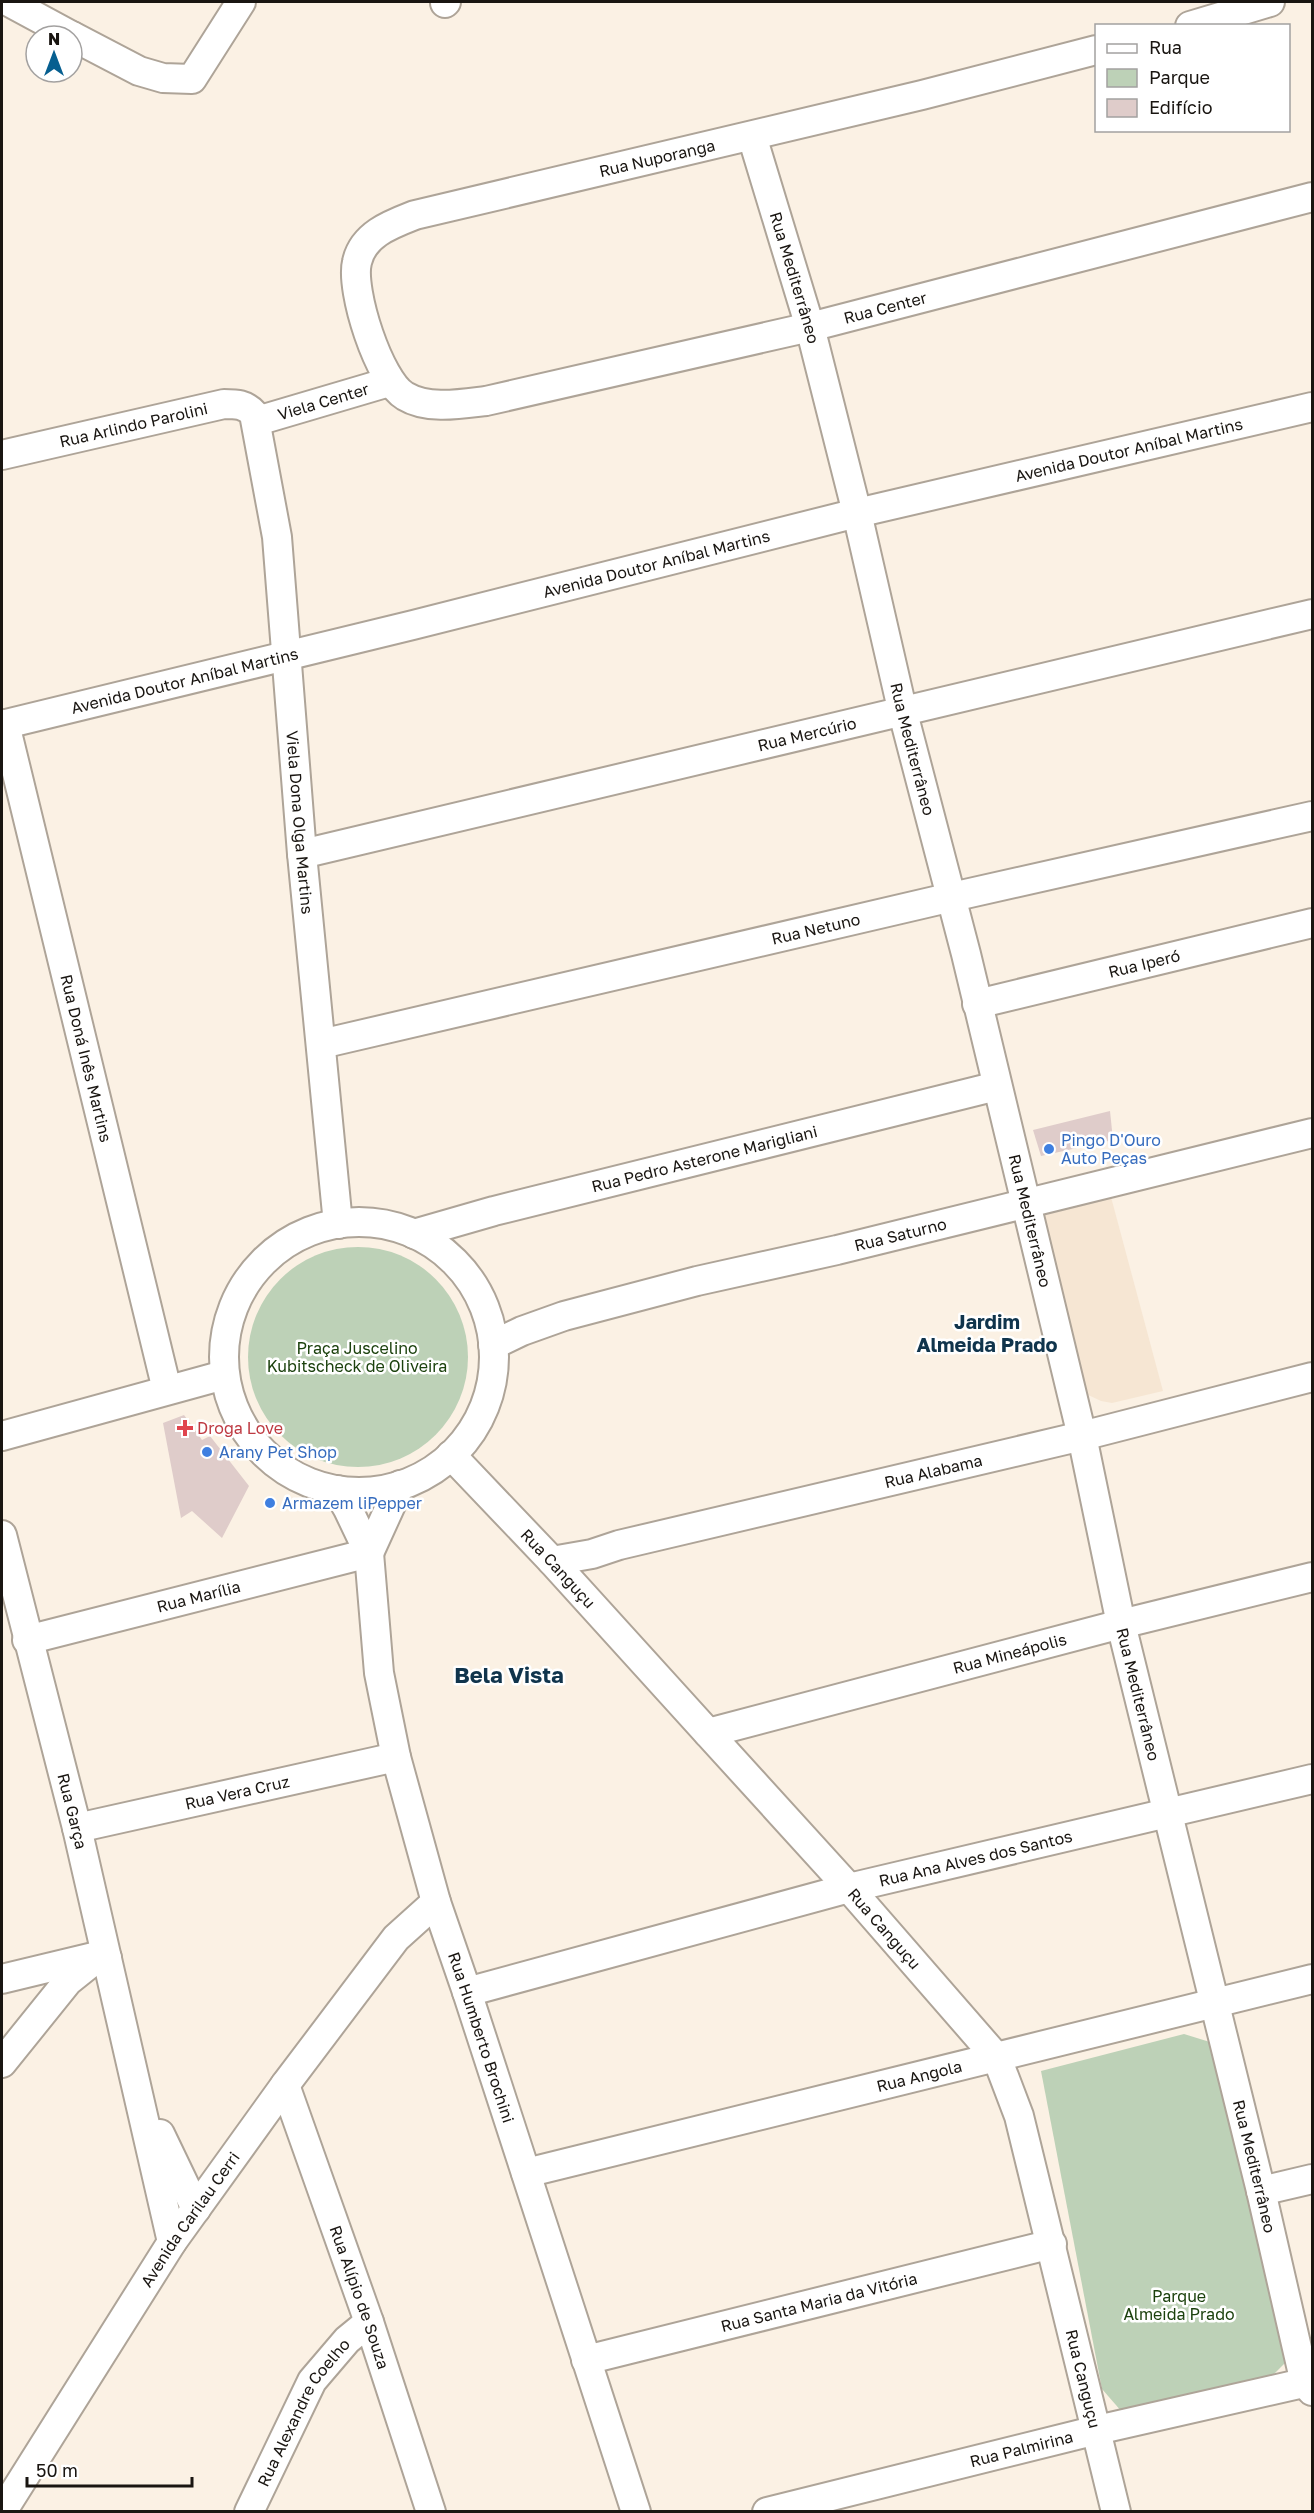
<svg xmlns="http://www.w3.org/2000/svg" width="1314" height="2513" viewBox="0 0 1314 2513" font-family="'Golos Text',sans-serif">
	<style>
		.education { fill: #f6e6d3 }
		.green { fill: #bdd1b7 }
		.building { fill: #dfccca }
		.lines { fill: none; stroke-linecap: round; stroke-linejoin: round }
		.minor-casing { stroke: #aea498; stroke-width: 32 }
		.minor { stroke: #fff; stroke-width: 28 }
		.shop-dot { fill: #3f7fe0; stroke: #fff; stroke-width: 2 }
		.health-dot { fill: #e0444e; stroke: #fff; stroke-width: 2 }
		.labels { text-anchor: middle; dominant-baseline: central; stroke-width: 5; stroke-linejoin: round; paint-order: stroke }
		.street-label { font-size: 16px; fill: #191511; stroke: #fff }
		.shop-label { font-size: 16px; fill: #366cbe; stroke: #fff; text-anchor: start }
		.park-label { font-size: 16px; fill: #1b410d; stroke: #fff }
		.health-label { font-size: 16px; fill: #be3a42; stroke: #fff; text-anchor: start }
		.quarter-label { font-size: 20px; font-weight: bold; fill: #10344c; stroke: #fff }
		.district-label { font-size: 22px; font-weight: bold; fill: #10344c; stroke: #fff }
	</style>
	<rect width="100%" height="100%" fill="#fbf1e4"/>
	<!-- education -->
	<path class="education" d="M1111,1197L1163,1391L1112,1403L1101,1401L1084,1393L1042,1213Z"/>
	<!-- green -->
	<g class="green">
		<circle cx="358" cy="1357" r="110"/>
		<path d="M1184,2034L1213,2043L1286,2362L1271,2377L1122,2412L1102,2389L1041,2071Z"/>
	</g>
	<!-- building -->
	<g class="building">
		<path d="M1110,1111L1113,1140L1041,1156L1033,1130Z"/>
		<path d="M184,1415L202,1440L210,1436L249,1486L222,1538L192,1511L181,1518L163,1423Z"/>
	</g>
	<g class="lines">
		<defs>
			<g id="minor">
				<path d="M9,2L72,36"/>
				<path d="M445,3L446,2"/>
				<path d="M1190,26L1270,2"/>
				<path d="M72,36L139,71L163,78L192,79L241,2"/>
				<path id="s1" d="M1096,50L922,95L415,215C392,224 363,234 357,262C350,290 379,381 405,396C428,410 461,404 486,401L810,327L1312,197"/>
				<path id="s2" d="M752,136L810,327L857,513L903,713L966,954L1082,1436L1121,1624L1261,2191L1305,2383L1312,2391"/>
				<path id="s3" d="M257,421L389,382"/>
				<path id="s4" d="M2,455L224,404C237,404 245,404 254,414L277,537L302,854L338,1224"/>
				<path id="s5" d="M5,724L167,1390"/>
				<path id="s6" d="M2,725L413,625L857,513L1312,407"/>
				<path id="s7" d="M302,854L1312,614"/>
				<path id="s8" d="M977,1004L1312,923"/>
				<path id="s9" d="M321,1044L952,897L1312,816"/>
				<circle cx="359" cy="1357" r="135"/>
				<path id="s10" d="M414,1234L494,1211L997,1086"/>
				<path id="s11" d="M493,1345L522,1331L564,1316L697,1281L837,1250L1312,1133"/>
				<path d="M2,1436L224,1375"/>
				<path id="s12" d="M451,1455L552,1561L708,1733L849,1888L997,2058L1019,2116L1116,2512"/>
				<path id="s13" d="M337,1490L348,1509L369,1553L379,1673L396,1757L436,1902L467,1992L636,2512"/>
				<path id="s14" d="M2,1535L77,1828L172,2242"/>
				<path d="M369,1553L400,1485"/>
				<path id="s15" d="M552,1561L592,1554L619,1545L1082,1436L1312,1377"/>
				<path id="s16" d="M27,1640L369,1553"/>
				<path id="s17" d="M708,1733L1121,1624L1312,1577"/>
				<path id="s18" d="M77,1828L396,1757"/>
				<path d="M2,1979L93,1957"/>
				<path id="s19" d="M467,1992L849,1888L1312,1779"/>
				<path d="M2,2063L68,1981L93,1961L107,1958"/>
				<path id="s20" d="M285,2085L369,2322L431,2512"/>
				<path d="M160,2134L196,2209"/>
				<path id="s21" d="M526,2173L1312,1979"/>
				<path d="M1261,2191L1312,2179"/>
				<path id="s22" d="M586,2360L1052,2244"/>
				<path id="s23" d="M2,2512L172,2242L285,2085L396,1938L436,1902"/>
				<path id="s24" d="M249,2512L312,2381L347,2340L369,2322"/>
				<path id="s25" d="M767,2512L1097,2430L1312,2381"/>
			</g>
		</defs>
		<!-- minor casing -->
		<use href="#minor" class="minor-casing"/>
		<!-- minor -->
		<use href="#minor" class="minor"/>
	</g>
	<!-- markers -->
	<g class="shop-dot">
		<circle cx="1049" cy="1149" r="6"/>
		<circle cx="207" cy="1452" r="6"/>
		<circle cx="270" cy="1503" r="6"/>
	</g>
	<path class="health-dot" d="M182 1419h6v6h6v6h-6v6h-6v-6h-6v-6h6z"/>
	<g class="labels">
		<!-- street labels -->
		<g class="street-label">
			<text transform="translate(657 158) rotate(-13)">Rua Nuporanga</text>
			<text stroke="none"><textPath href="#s2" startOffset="148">Rua Mediterrâneo</textPath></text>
			<text stroke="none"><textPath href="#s1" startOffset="1418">Rua Center</textPath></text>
			<text stroke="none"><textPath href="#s3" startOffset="69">Viela Center</textPath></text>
			<text stroke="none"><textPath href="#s4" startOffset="135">Rua Arlindo Parolini</textPath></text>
			<text stroke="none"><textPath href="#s6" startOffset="1160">Avenida Doutor Aníbal Martins</textPath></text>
			<text stroke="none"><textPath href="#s6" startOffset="674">Avenida Doutor Aníbal Martins</textPath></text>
			<text stroke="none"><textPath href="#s6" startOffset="188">Avenida Doutor Aníbal Martins</textPath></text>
			<text stroke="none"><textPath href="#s7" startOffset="519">Rua Mercúrio</textPath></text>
			<text stroke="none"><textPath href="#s2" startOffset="634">Rua Mediterrâneo</textPath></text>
			<text stroke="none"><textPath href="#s4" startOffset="672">Viela Dona Olga Martins</textPath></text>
			<text stroke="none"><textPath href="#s9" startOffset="508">Rua Netuno</textPath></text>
			<text stroke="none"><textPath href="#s8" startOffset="172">Rua Iperó</textPath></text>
			<text stroke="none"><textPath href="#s5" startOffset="344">Rua Doná Inês Martins</textPath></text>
			<text stroke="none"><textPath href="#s10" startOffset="300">Rua Pedro Asterone Marigliani</textPath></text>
			<text stroke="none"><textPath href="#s2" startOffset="1120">Rua Mediterrâneo</textPath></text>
			<text stroke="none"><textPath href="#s11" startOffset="423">Rua Saturno</textPath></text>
			<text stroke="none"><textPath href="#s15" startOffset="392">Rua Alabama</textPath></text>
			<text stroke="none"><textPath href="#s12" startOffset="156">Rua Canguçu</textPath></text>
			<text stroke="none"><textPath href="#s16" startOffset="177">Rua Marília</textPath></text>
			<text stroke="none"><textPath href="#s17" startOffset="312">Rua Mineápolis</textPath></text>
			<text stroke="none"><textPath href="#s2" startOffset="1606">Rua Mediterrâneo</textPath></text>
			<text stroke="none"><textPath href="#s18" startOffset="164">Rua Vera Cruz</textPath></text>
			<text stroke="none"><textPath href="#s14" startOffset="285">Rua Garça</textPath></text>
			<text stroke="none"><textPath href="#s19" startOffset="526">Rua Ana Alves dos Santos</textPath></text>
			<text stroke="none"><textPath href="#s12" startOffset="642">Rua Canguçu</textPath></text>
			<text stroke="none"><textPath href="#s13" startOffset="570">Rua Humberto Brochini</textPath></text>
			<text stroke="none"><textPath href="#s21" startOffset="405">Rua Angola</textPath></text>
			<text stroke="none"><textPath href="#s2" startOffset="2092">Rua Mediterrâneo</textPath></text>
			<text stroke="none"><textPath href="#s23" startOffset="348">Avenida Carilau Cerri</textPath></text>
			<text stroke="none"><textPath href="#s20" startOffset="225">Rua Alípio de Souza</textPath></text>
			<text stroke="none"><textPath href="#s22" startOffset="240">Rua Santa Maria da Vitória</textPath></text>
			<text stroke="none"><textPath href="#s12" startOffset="1146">Rua Canguçu</textPath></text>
			<text stroke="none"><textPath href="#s24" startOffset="114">Rua Alexandre Coelho</textPath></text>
			<text stroke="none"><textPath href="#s25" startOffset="262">Rua Palmirina</textPath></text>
		</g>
		<!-- shop labels -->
		<g class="shop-label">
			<text x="1061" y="1140">Pingo D'Ouro<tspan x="1061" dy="18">Auto Peças</tspan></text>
			<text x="219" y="1452">Arany Pet Shop</text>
			<text x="282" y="1503">Armazem liPepper</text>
		</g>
		<!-- park labels -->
		<g class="park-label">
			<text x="357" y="1348">Praça Juscelino<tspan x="357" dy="18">Kubitscheck de Oliveira</tspan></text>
			<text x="1179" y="2296">Parque<tspan x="1179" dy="18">Almeida Prado</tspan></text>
		</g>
		<!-- health labels -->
		<g class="health-label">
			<text x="197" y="1428">Droga Love</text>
		</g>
		<!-- quarter labels -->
		<g class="quarter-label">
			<text x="987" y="1321">Jardim<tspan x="987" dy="23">Almeida Prado</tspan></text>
		</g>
		<!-- district labels -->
		<g class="district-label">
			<text x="509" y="1674">Bela Vista</text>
		</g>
	</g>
	<!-- border -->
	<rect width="1314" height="2513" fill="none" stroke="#191511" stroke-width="6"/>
	<!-- legend -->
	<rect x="1095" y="24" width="195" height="108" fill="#ffffff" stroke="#a3a1a0" stroke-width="1.5"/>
	<rect x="1107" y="44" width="30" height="9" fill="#ffffff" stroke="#a3a1a0" stroke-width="1.5"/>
	<text x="1149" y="54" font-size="18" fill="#191511">Rua</text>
	<rect x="1107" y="69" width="30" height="18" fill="#bdd1b7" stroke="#a3a1a0" stroke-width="1.5"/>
	<text x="1149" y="84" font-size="18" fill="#191511">Parque</text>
	<rect x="1107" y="99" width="30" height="18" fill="#dfccca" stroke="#a3a1a0" stroke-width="1.5"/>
	<text x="1149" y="114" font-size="18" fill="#191511">Edifício</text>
	<!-- north arrow -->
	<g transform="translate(54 54)"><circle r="28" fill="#ffffff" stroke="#a3a1a0" stroke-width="1.5"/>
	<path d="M0-4.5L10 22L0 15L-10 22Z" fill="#065f90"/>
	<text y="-9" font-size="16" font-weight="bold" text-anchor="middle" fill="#191511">N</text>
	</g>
	<!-- scale -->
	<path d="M27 2477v9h165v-9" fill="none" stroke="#191511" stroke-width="3"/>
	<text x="36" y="2477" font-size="18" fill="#191511" stroke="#ffffff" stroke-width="4.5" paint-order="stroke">50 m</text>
</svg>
